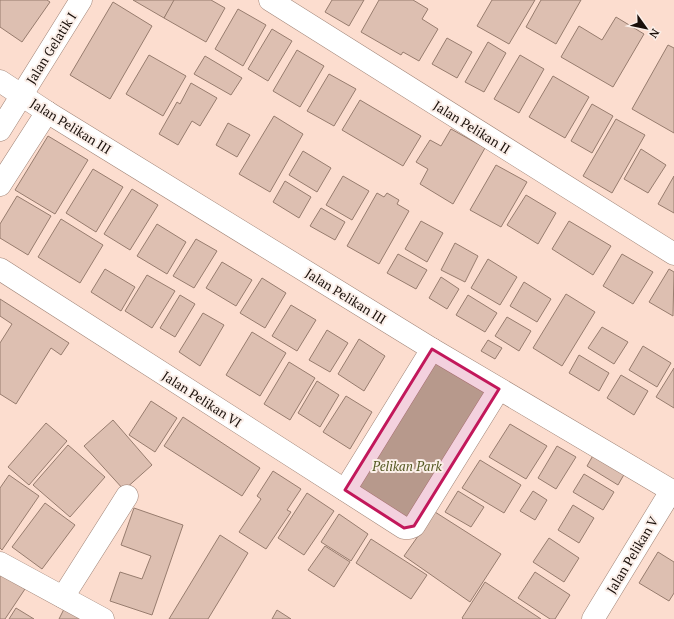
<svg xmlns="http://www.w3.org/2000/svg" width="674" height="619" viewBox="0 0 674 619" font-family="'PT Serif',serif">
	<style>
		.green { fill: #b5b999 }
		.building { fill: #ddbfb1; stroke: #977c6e }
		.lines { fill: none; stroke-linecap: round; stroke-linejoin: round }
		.minor-casing { stroke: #a08477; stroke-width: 23 }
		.minor { stroke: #fff; stroke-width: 22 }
		.marked { fill: #c2185b; fill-opacity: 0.2; stroke: #c2185b; stroke-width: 3; stroke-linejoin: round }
		.labels { text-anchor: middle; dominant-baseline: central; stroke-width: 4; stroke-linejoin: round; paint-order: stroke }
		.street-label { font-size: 13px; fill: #1a100b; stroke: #fbefe9 }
		.park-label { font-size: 13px; font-style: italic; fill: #565a24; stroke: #fbefe9 }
	</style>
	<rect width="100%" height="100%" fill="#fcddcf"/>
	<!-- green -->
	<path class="green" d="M438,359L488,389L408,521L358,490Z"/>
	<!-- building -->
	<g class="building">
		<path d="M0,0H47L50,2L22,42L0,27Z"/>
		<path d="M133,0H175L164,18Z"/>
		<path d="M174,0H211L225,8L206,42L164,18Z"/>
		<path d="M332,0H364L349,26L325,12Z"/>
		<path d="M379,0H413L428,9L422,19L438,29L419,61L403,52L401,55L361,32Z"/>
		<path d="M492,0H535L509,44L477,26Z"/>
		<path d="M541,0H581L556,44L526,27Z"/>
		<path d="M113,2L152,26L110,99L70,75Z"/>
		<path d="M238,9L266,25L243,66L215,49Z"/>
		<path d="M616,17L644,34L613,87L561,57L579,26L602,40Z"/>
		<path d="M272,29L292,41L268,81L248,69Z"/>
		<path d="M447,38L472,52L457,78L432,64Z"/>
		<path d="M488,42L506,53L484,92L465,82Z"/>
		<path d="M668,45L674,48V133L632,109Z"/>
		<path d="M297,50L324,66L300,107L273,91Z"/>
		<path d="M149,55L186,76L163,116L126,94Z"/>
		<path d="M520,55L544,69L519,113L494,99Z"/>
		<path d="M205,56L242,78L231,95L194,74Z"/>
		<path d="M329,74L356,89L334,126L307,111Z"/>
		<path d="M553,76L589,97L565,138L529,117Z"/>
		<path d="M191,83L217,98L200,126L192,121L178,145L159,134L177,102L180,104Z"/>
		<path d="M360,100L421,136L403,166L342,130Z"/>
		<path d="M592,104L613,116L592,153L571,141Z"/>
		<path d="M274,116L303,134L270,192L239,174Z"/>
		<path d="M616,119L645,135L612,193L583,176Z"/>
		<path d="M228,123L250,135L237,157L216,145Z"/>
		<path d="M451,129L485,148L453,204L420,184L428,169L416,162L430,140L441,146Z"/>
		<path d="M48,136L88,160L55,214L15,190Z"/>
		<path d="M641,149L666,165L648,193L624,179Z"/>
		<path d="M303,151L331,168L317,192L289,175Z"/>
		<path d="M496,165L527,182L501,227L470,210Z"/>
		<path d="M93,169L123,187L96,232L66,213Z"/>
		<path d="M343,176L369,191L352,220L326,205Z"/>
		<path d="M674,176V213L658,204Z"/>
		<path d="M285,181L311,197L299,218L273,202Z"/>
		<path d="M132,189L158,205L130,250L104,234Z"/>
		<path d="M377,193L384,197L387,193L399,200L397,204L409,211L379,264L347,246Z"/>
		<path d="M526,195L556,213L538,244L507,225Z"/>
		<path d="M17,196L51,216L28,255L0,238V224Z"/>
		<path d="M321,208L345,222L335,240L310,226Z"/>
		<path d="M61,219L103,245L80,283L38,257Z"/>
		<path d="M421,221L443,233L427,262L405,249Z"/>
		<path d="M569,221L611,246L593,275L552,249Z"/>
		<path d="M157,224L186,242L167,274L137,256Z"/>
		<path d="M196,239L217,251L194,288L173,276Z"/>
		<path d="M455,243L478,256L465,282L441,270Z"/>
		<path d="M398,254L427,270L416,289L387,273Z"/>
		<path d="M622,254L653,272L633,304L603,286Z"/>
		<path d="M488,259L517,277L500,305L471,288Z"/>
		<path d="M222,262L252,280L236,306L206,288Z"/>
		<path d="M105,269L135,287L121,311L91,292Z"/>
		<path d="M669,269L674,272L673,316L649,302Z"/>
		<path d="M147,275L175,291L152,328L125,311Z"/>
		<path d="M441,277L459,289L447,309L429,298Z"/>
		<path d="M262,278L286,293L265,328L240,313Z"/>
		<path d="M524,282L551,299L537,322L510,306Z"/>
		<path d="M566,294L595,312L562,366L533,348Z"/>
		<path d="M180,295L195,304L175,337L160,328Z"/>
		<path d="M468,295L497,313L485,332L456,315Z"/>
		<path d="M0,299L69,343L61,355L51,348L16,404L0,394V343L12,324L0,316Z"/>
		<path d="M291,305L316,320L297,351L272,336Z"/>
		<path d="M203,313L224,325L200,366L179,352Z"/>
		<path d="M507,317L531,331L519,351L495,336Z"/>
		<path d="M602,327L628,342L614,364L588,348Z"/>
		<path d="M327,330L348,343L330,372L309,360Z"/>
		<path d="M252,332L286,353L260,396L226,375Z"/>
		<path d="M359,339L385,356L364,391L338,374Z"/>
		<path d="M488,340L502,348L495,359L481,351Z"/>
		<path d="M643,346L671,363L657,387L629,370Z"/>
		<path d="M579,355L609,373L599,391L569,373Z"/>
		<path d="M289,362L315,378L290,420L264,404Z"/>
		<path d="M674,368V408L656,397Z"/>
		<path d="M621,375L648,391L634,415L607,398Z"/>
		<path d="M317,381L339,395L320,427L298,413Z"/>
		<path d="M346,396L372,412L350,449L323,432Z"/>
		<path d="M151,401L177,418L155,452L129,435Z"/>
		<path d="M183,417L260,468L242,496L164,446Z"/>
		<path d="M113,420L152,465L124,490L84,446Z"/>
		<path d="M46,423L67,441L29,485L8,467Z"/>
		<path d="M510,424L547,446L526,479L489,457Z"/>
		<path d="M68,445L105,477L70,517L33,485Z"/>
		<path d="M557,446L576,457L556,489L538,478Z"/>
		<path d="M595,452L626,471L618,485L587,466Z"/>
		<path d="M480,460L521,485L504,513L462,488Z"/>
		<path d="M273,471L301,489L287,510L291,512L266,549L239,532L261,499L257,496Z"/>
		<path d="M584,474L614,492L603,510L573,492Z"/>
		<path d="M9,475L39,496L2,550L0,548V488Z"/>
		<path d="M458,491L484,507L471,527L445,512Z"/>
		<path d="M533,491L547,500L535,520L520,511Z"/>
		<path d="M307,493L334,511L304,555L278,538Z"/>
		<path d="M45,503L75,525L42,569L12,547Z"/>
		<path d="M573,505L594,518L579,543L558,530Z"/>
		<path d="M134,508L183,525L152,615L110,601L120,572L142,579L151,556L121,545Z"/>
		<path d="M435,512L501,554L470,602L404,556Z"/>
		<path d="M339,514L368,534L351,561L321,542Z"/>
		<path d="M220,535L248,553L208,619H169Z"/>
		<path d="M549,538L579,558L564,582L533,562Z"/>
		<path d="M371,539L427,575L411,599L356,563Z"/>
		<path d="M325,546L350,562L334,587L308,570Z"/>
		<path d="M658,552L674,562V593L669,601L639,583Z"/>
		<path d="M0,572L25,589L5,619H0Z"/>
		<path d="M535,572L570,595L555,619H550L518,598Z"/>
		<path d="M485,582L541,619H463L462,618Z"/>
		<path d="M16,608L34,619H9Z"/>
		<path d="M64,609L84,619H59Z"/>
		<path d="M277,610L291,619H272Z"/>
	</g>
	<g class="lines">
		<defs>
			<g id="minor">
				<path d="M270,0L674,254"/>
				<path d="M0,81L47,112L432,349L674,492"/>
				<path d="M0,130L81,0"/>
				<path d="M0,185L47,112"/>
				<path d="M0,269L404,528H409L414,526L499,389"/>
				<path d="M345,490L432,349"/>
				<path d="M0,563L103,619"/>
				<path d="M63,597L127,496"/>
				<path d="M593,619L671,491"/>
			</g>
		</defs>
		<!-- minor casing -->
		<use href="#minor" class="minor-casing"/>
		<!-- minor -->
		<use href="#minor" class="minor"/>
	</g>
	<!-- marked area -->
	<path class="marked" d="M432,349L499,389L414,526L404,528L345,490Z"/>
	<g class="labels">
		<!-- street labels -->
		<g class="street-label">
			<text transform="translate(51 48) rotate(-58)">Jalan Gelatik I</text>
			<text transform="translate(71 126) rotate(32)">Jalan Pelikan III</text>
			<text transform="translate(472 127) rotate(32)">Jalan Pelikan II</text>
			<text transform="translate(346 296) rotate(32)">Jalan Pelikan III</text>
			<text transform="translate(202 399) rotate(33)">Jalan Pelikan VI</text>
			<text transform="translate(632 555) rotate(-59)">Jalan Pelikan V</text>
		</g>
		<!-- park labels -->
		<g class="park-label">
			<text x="407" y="466">Pelikan Park</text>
		</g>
	</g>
	<!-- north arrow -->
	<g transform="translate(646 28) rotate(123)" stroke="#fbefe9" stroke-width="3" paint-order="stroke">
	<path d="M0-3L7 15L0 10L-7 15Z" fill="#1a100b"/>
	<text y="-6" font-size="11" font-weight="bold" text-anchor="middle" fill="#1a100b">N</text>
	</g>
</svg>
